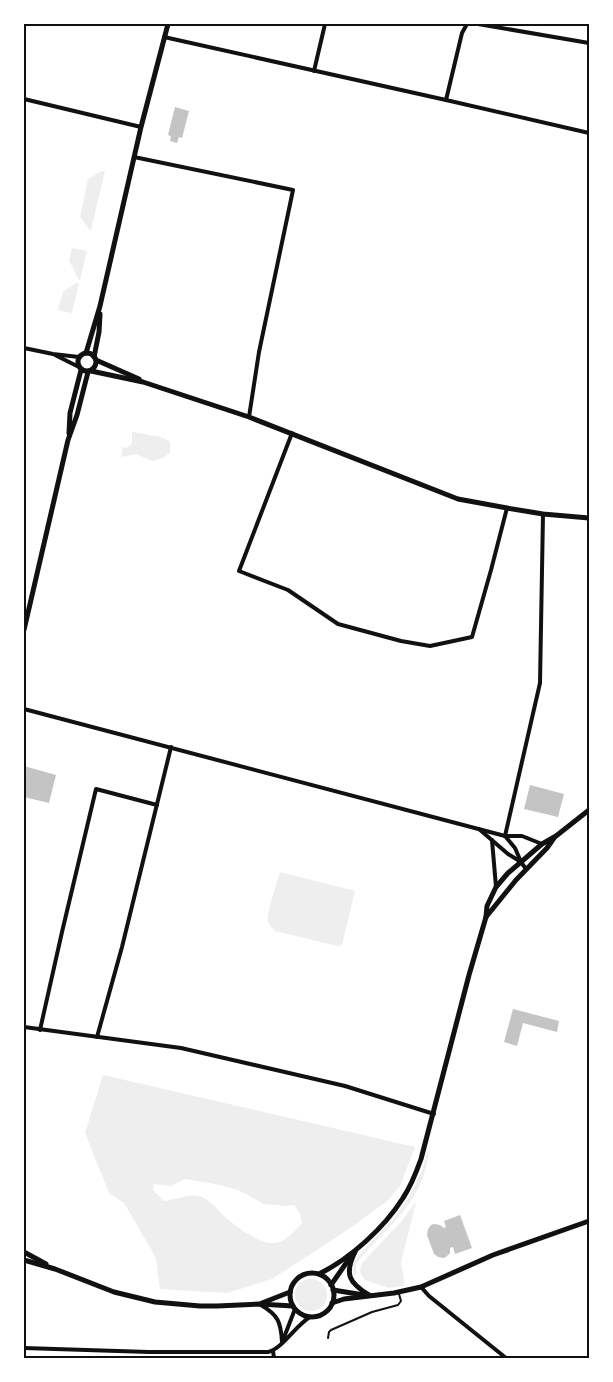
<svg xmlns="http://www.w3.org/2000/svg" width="613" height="1382" viewBox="0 0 613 1382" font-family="'Archivo Narrow',sans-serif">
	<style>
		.green { fill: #eee; fill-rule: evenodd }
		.building { fill: #c4c4c4 }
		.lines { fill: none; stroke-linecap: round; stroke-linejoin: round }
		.service { stroke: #111; stroke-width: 2 }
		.minor { stroke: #111; stroke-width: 4 }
		.tertiary { stroke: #111; stroke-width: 5 }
		.neatline { fill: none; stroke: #111; stroke-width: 2 }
	</style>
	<rect width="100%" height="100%" fill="#fff"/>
	<!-- green -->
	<g class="green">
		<path d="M102,171H105L91,230L89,229L80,217L88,179Z"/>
		<path d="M72,248L87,251L80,280L78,279L69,260Z"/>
		<path d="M76,283H79L72,313L58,310L63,292Z"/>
		<path d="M132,432L161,437L170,442V453L163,458L152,461L136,454L121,457L123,447L127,448L132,443Z"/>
		<path d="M280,872L355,891L342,945L338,946L275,931C272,928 269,925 268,921C267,911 277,883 280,872Z"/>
		<path d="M103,1075L415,1147L400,1186L387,1201L349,1229L272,1279L227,1293L160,1289L156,1258L124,1203L109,1193L85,1133ZM185,1179L215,1184L238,1190L264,1204L287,1206L294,1205L300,1214L302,1223C296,1230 288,1239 279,1242C262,1248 234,1225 222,1214C216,1208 208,1198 198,1196C192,1194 172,1200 164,1201L153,1190L154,1184L171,1186Z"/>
		<path d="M429,1148C429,1154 427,1161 426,1167C416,1208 384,1230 359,1260L356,1265V1274L353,1275V1265L357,1257L394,1218L409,1197L422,1170Z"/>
		<path d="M415,1203H416L401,1262L405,1285L389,1288L365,1280C359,1274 359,1269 363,1262L400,1223Z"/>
		<circle cx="311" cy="1295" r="16"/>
	</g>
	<!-- building -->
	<g class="building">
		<path d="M175,107L189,111L182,138L179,137L177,143L170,141L171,136L168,135Z"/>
		<path d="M24,766L56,775L49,803L24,797Z"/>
		<path d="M530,785L564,794L558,817L524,809Z"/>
		<path d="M513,1009L559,1021L557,1032L523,1023L517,1046L504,1042Z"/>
		<path d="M460,1215L472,1248L455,1254L453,1247L450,1248V1253L446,1257L443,1258L438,1257L434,1254L427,1235L428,1229L431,1225L434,1224L440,1225L444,1228L446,1227L444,1221Z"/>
	</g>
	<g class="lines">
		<!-- service -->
		<path class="service" d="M328,1338L329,1332L331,1330L372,1312L398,1305L401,1301L399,1294"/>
		<!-- minor -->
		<g class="minor">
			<path d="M478,24L589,43"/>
			<path d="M164,37L446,100L589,133"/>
			<path d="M314,71L325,24"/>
			<path d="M24,99L141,127"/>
			<path d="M446,100L462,33L467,24"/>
			<path d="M134,157L293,190L259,352L249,417"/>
			<path d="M24,348L53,354L79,357"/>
			<path d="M55,355L79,367"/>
			<path d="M292,433L239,571L288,590L338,624L401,641L430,646L472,637L491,570L507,508"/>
			<path d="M24,709L505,836H522L542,844"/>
			<path d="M479,829L508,854L521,862"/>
			<path d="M505,836L540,683L543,514"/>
			<path d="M505,836L515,848L521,862L526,869"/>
			<path d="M492,840L496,887"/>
			<path d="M24,1027L181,1048L345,1086L434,1114"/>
			<path d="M40,1030L62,932L96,789L157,805"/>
			<path d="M97,1037L122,947L171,747"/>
			<path d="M421,1287L429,1296L506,1358"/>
			<path d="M261,1305C278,1315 281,1322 282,1342"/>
			<path d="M283,1340L295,1309"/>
			<path d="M24,1348L149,1352H268C282,1349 296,1325 310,1317"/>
			<path d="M273,1351L274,1358"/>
		</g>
		<!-- tertiary -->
		<g class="tertiary">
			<circle cx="87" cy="362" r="9"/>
			<path d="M86,353L100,306L141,127L168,24"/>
			<path d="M94,357L99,332L100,314"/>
			<path d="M96,360L139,379"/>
			<path d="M91,371L143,382L249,417L458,499L507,508L543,514L589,518"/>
			<path d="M69,433L70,413L81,370"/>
			<path d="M24,630L68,440L77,415L88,372"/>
			<path d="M486,917L516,880L547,848L554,838"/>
			<path d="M24,1252L46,1264"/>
			<path d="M355,1252C344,1274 349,1283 369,1295"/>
			<path d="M24,1260L55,1269L114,1292L155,1302L200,1306H217L259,1304L293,1306"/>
			<circle cx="312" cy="1295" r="22"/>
			<path d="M319,1274C351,1258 384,1228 403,1198C411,1186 416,1173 421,1159L469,975L486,917L487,906L496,887L508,873L542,844L556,836L589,810"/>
			<path d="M331,1285L349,1259"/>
			<path d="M333,1290L364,1295"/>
			<path d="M262,1303L290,1292"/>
			<path d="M332,1303L344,1299L394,1293L421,1287L493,1255L589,1221"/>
		</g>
	</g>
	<!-- border -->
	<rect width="613" height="1382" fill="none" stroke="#ffffff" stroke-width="50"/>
	<rect x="25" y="25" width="563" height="1332" class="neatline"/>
</svg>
